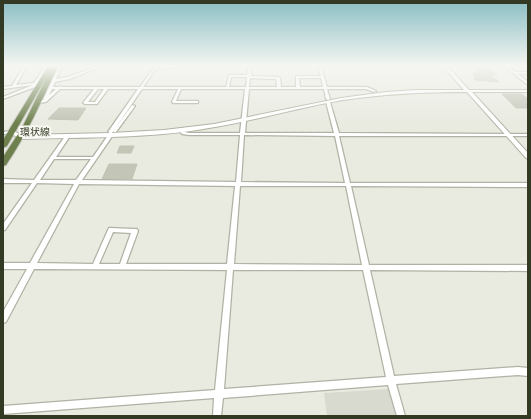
<svg xmlns="http://www.w3.org/2000/svg" width="531" height="419" viewBox="0 0 531 419" font-family="'IBM Plex Sans','Noto Sans JP',sans-serif">
	<style>
		.built { fill: #d9dacf }
		.building { fill: #c3c5b7; stroke: #c1c4b4 }
		.lines { fill: none; stroke-linecap: round; stroke-linejoin: round }
		.minor-casing { stroke: #afb2a4; stroke-width: 2.5 }
		.tertiary-casing { stroke: #afb2a4; stroke-width: 2 }
		.trunk-casing { stroke: #c6c8c1; stroke-width: 2 }
		.minor { fill: #fff; fill-rule: evenodd }
		.tertiary { fill: #fff; fill-rule: evenodd }
		.trunk { fill: #6e804d; fill-rule: evenodd }
		.labels { text-anchor: middle; dominant-baseline: central; stroke-width: 4; stroke-linejoin: round; paint-order: stroke }
		.far-street-label { font-size: 10px; fill: #333a23; stroke: #f7f7f1 }
	</style>
	<rect width="100%" height="100%" fill="#e9ebe1"/>
	<!-- built -->
	<path class="built" d="M389,389L396,416H327L324,393Z"/>
	<!-- building -->
	<g class="building">
		<path d="M471,66H485L497,75H491L499,82L475,80L473,73H478Z"/>
		<path d="M502,94H522L528,99V108H516Z"/>
		<path d="M59,108H86L78,120L48,119Z"/>
		<path d="M120,146H134L131,153H117Z"/>
		<path d="M109,164H137L132,179H102Z"/>
	</g>
	<g class="lines">
		<defs>
			<g id="minor">
				<path d="M3,66H6L3,67Z"/>
				<path d="M24,66H27L16,85L34,83L45,66H48L35,87L3,99V97L33,85L3,89V87L12,86Z"/>
				<path d="M59,66H62L56,79L68,77L98,66H102L70,79L55,82L53,87H58L60,86L62,87H140L155,66H158L143,87H226L229,75H247L249,66H252L251,76L278,77L280,78L281,87H296V76H321L318,66H321L327,87H367L376,91L374,92L366,89H327L330,99L328,100L326,99L324,89H249L245,133H334L326,102L328,101L330,102L339,133L528,134V136H339L350,183H528V187L351,186L369,265H528V271L370,270L394,376L518,367L528,368V376L518,375L396,384L405,416H397L388,385L223,398L221,416H213L214,398L3,414V406L215,390L227,270L34,269L6,322L3,323V312L27,269H3V263H30L74,184L37,183L5,230H3V224L32,183H3V179L34,180L66,135H68L70,136L56,157H93L109,134H113V135L82,180L236,182L240,135H189L182,134L179,130L180,129H182L185,132L189,133H240L245,89H181L176,101H198V103H173L172,102L178,89H142L112,133H110L108,132L138,89H108L97,104H85L83,103L94,89H60L46,102L39,103V101L43,100ZM231,77H247L246,87H229ZM250,78L276,79L277,87H249ZM299,78H321L323,87H300ZM52,89H56L49,95ZM98,89H104L95,102H88ZM244,135L335,136L345,183L241,182ZM54,159H91L76,180H40ZM79,184L235,186L227,264H126L138,231L137,229H135L111,228H109L108,230L93,264L37,263ZM240,186H346L362,265L234,264ZM113,232L131,233L120,264H99ZM233,270H363L386,377L224,389Z"/>
				<path d="M159,66H184L182,67L160,68H159Z"/>
				<path d="M504,66H508L515,72H528V74H518L528,82V85Z"/>
				<path d="M132,105L135,106L116,132H114L113,131Z"/>
				<path d="M11,131H13V133L3,134V132Z"/>
			</g>
			<path id="tertiary" d="M443,66H447L469,90H528V92H472L528,153V159L526,158L467,92C424,92 385,94 343,100C300,107 258,120 215,127C151,139 85,137 21,139L8,132L11,130L22,135L111,133L164,130L214,124L341,98L386,92L416,90H464Z"/>
			<path id="trunk" d="M53,66H58C42,100 27,134 6,165L3,166V157L22,128L47,76L7,146L3,148V140L46,69L49,67L51,68Z"/>
		</defs>
		<!-- minor casing -->
		<use href="#minor" class="minor-casing"/>
		<!-- tertiary casing -->
		<use href="#tertiary" class="tertiary-casing"/>
		<!-- trunk casing -->
		<use href="#trunk" class="trunk-casing"/>
		<!-- minor -->
		<use href="#minor" class="minor"/>
		<!-- tertiary -->
		<use href="#tertiary" class="tertiary"/>
		<!-- trunk -->
		<use href="#trunk" class="trunk"/>
	</g>
	<!-- sky -->
	<linearGradient id="sky" x2="0" y2="1"><stop stop-color="#8abec4"/><stop offset="0.53" stop-color="#f5f6f2"/><stop offset="1" stop-color="#f5f6f2" stop-opacity="0"/></linearGradient>
	<rect width="531" height="124" fill="url(#sky)"/>
	<g class="labels">
		<!-- far-street labels -->
		<g class="far-street-label">
			<text transform="translate(35 132) rotate(-1)">環状線</text>
		</g>
	</g>
	<!-- border -->
	<rect width="531" height="419" fill="none" stroke="#333a23" stroke-width="8"/>
</svg>
